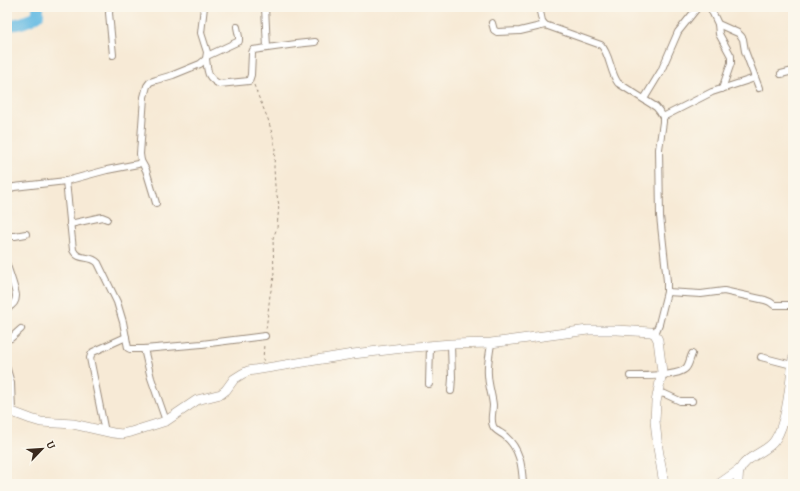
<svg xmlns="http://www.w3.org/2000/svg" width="800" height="491" viewBox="0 0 800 491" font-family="Alegreya,serif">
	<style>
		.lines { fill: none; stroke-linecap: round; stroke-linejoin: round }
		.river { stroke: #67bce3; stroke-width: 12 }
		.street-casing { stroke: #998a7a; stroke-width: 8 }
		.secondary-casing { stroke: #998a7a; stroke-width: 10 }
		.path { stroke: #998a7a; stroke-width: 1; stroke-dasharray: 3 3; stroke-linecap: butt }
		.street { stroke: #fff; stroke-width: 6 }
		.secondary { stroke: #fff; stroke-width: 9 }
	</style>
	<rect width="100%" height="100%" fill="#fbf7ec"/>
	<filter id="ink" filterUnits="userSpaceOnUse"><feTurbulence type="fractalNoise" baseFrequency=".025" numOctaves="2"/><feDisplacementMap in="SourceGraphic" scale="8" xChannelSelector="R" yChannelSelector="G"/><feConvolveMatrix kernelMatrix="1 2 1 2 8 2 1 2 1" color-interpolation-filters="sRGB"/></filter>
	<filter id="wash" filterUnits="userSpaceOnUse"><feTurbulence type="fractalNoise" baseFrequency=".012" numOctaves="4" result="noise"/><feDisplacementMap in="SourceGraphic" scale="16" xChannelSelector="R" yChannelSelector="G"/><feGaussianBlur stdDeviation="0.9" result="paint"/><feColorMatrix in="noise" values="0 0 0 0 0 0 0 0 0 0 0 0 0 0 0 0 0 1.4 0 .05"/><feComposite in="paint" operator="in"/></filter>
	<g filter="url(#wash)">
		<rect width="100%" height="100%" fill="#f7ead6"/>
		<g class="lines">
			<!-- river -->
			<path class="river" d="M7,25C18,25 29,21 38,15V7"/>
		</g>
	</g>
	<g filter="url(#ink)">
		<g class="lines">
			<defs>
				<g id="street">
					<path d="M110,7L109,13L113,55"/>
					<path d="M265,7L267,48"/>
					<path d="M539,7L542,21L545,25L601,45C610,54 610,72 618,83L656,107L660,112L663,117V122L659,149L660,216L667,281V292L659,324L655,334"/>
					<path d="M710,7L718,24L738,33L741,36L743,39L745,51L759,88"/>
					<path d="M492,23L494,30L497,32L520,31L545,25"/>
					<path d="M718,24L719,34L731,56V63L722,89"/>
					<path d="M207,56L239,41V37L237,27"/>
					<path d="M206,59C208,73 207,77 219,84L249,81L251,75L252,53L253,50L296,44L315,42"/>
					<path d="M781,74L793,71"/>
					<path d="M644,99L661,71L678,32L698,7"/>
					<path d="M663,117L712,92L755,78"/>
					<path d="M141,161L146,170L156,203"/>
					<path d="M7,190L14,187L66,181"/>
					<path d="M70,224L102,217L107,219"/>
					<path d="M7,236H15L26,234"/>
					<path d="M7,265C9,272 16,290 16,296C16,302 12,306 7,308"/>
					<path d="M667,292L701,294L724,291L765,300L770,302L774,305H793"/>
					<path d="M7,339L11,338L21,329"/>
					<path d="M491,343C490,353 487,364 488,374C488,384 492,395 493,405C493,412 490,419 493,426C495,431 502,433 505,436C520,449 522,465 523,484"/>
					<path d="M144,349L202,344L265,336"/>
					<path d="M761,357L792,365"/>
					<path d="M7,369L11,383L12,412"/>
					<path d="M630,376C642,376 678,377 686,368C689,365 690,358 692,354"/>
					<path d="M429,384L430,346"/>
					<path d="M451,391L452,378L451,344"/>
					<path d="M658,393L665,394L680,401H692"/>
					<path d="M166,421L151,378L144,349H130L128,348L123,322L117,302L98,263C90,254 79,262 73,250L66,181L107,170L138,164L141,161L140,154L144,97L147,86L150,82L156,80L173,75L200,64L206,59L207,52L201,33L204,7"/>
					<path d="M105,432L90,358L91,355L93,352L126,337"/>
				</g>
				<g id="secondary">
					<path d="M7,410L31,419L41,422L73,424L113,433L122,434L131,432L166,421L197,400L221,394L226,390L234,379L242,374L248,371L353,354L403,348L451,344L491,343L588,330H617L651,332L655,334L658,340L662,372L656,402L655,421L658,448L664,484"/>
					<path d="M719,484L739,470"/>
					<path d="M738,484C738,480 738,476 739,472C744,456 767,453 775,440C788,420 790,383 793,359"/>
				</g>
			</defs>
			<!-- street casing -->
			<use href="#street" class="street-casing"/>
			<!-- secondary casing -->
			<use href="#secondary" class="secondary-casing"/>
			<!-- path -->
			<g class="path">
				<path d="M254,85L259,98L268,119L273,137L275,148L274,167L275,186L279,205L277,228L273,238L274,277L270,295L266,330"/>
				<path d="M263,361L264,343"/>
			</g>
			<!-- street -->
			<use href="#street" class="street"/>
			<!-- secondary -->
			<use href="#secondary" class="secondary"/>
		</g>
	</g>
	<!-- margin -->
	<rect width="800" height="491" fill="none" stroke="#fbf7ec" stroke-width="24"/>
	<!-- north arrow -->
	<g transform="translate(42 449) rotate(65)" stroke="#fbf7ec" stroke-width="3" paint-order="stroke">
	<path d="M0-3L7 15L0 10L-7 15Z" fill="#3b2a1e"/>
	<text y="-6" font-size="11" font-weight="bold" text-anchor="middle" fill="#3b2a1e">U</text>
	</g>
</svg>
